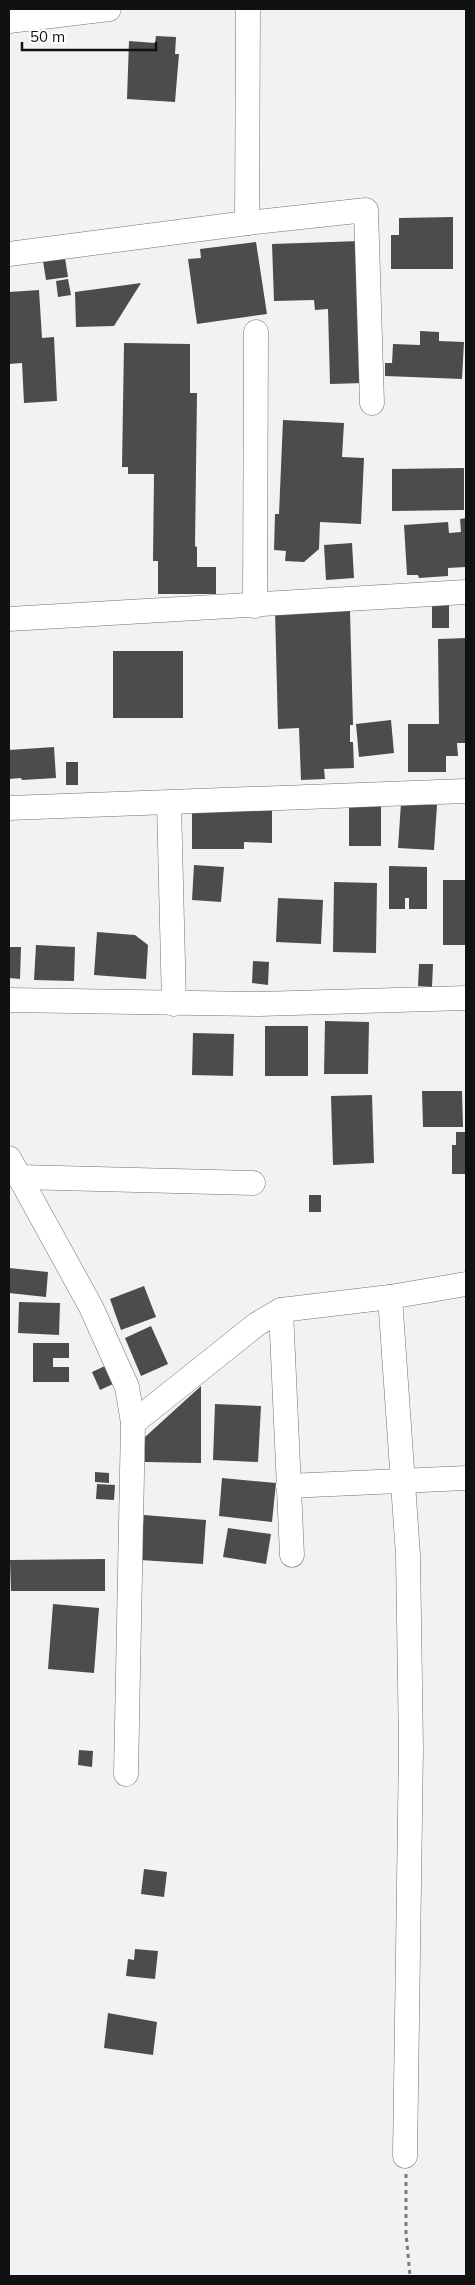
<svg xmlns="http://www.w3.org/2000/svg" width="475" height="2285" viewBox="0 0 475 2285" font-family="Mulish,sans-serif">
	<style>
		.building { fill: #4e4b4d }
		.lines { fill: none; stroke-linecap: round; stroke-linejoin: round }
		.minor-casing { stroke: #727275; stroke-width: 25 }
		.path { stroke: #7a7a7c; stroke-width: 3; stroke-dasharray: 4 4; stroke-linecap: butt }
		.minor { stroke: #fff; stroke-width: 24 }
	</style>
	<rect width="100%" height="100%" fill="#f2f2f5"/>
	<!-- building -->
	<g class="building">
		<path d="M156,36L176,37L175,54H179L175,102L127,99L129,41L155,43Z"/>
		<path d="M453,217V269H391V235H399V218Z"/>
		<path d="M360,241L364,383L330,384L328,309L315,310L314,300L274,301L272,244Z"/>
		<path d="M256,242L267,314L197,324L188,259L201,258L200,249Z"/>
		<path d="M65,258L68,277L46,280L43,261Z"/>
		<path d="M68,279L71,295L58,297L56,281Z"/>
		<path d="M141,283L114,326L76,327L75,292Z"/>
		<path d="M39,290L42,338L54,337L57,401L24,403L22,363L9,364V292Z"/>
		<path d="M420,331L439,332V341L464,342L462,379L385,376V363H392L393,344L420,345Z"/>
		<path d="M124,343L190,344V393H197L195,546L197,547V567H216V594H158V561H153L154,474H128V467H122Z"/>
		<path d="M283,420L344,423L342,457L364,458L361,524L320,522L319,549L304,562L285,561L286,551L274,550L275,514H279Z"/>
		<path d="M464,468V510L392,511V469Z"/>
		<path d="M466,518V567L448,568V576L419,578L418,575H407L404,525L448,522L449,533L461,532L460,519Z"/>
		<path d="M352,543L354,578L326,580L324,545Z"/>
		<rect x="432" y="602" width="17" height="26"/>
		<path d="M275,610L350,611L353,725H350V742H353L354,768L324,769L325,779L301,780L299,728L278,729Z"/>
		<path d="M466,638V743H457L458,756H446V772H408V724H439L438,639Z"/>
		<rect x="113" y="651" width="70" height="67"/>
		<path d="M391,720L394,753L359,757L356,724Z"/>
		<path d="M54,747L56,778L22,780L21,778L9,779V750Z"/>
		<rect x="66" y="762" width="12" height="23"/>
		<rect x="349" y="803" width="32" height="43"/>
		<path d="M401,803L437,805L434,850L398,848Z"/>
		<path d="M192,805H272V843L244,842V849H192Z"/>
		<path d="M194,865L224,867L221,902L192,900Z"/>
		<path d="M389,866L427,867V909H409V898H405V909H389Z"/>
		<rect x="443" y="880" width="23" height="65"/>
		<path d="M334,882L377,883L376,953L333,952Z"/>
		<path d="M278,898L323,900L321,944L276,942Z"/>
		<path d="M97,932L135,935L148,945L146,979L94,975Z"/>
		<path d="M36,945L75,947L74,981L34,980Z"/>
		<path d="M9,947H21L20,979L9,978Z"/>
		<path d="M253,961L269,962L268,985L252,983Z"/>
		<path d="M419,964H433L432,987L418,986Z"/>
		<path d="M325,1021L369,1022L368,1074H324Z"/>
		<rect x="265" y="1026" width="43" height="50"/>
		<path d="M193,1033L234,1034L233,1076L192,1075Z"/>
		<path d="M422,1091H462L463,1127H423Z"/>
		<path d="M372,1095L374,1163L333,1165L331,1096Z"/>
		<path d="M456,1132H466V1174H452V1145H456Z"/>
		<rect x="309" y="1195" width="12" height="17"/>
		<path d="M9,1268L48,1272L46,1297L9,1293Z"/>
		<path d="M144,1286L156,1317L121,1330L110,1299Z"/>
		<path d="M19,1302L60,1303L59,1335L18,1333Z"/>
		<path d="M151,1326L168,1364L141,1376L125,1338Z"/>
		<path d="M33,1343H69V1358H53V1367H69V1382H33Z"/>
		<path d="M105,1366L113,1384L100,1390L92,1372Z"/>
		<path d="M201,1386V1463L145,1462V1437Z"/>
		<path d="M215,1404L261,1406L258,1462L213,1460Z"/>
		<path d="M95,1472L109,1473V1483L95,1482Z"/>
		<path d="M222,1478L276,1483L272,1522L219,1516Z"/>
		<path d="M97,1484L115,1485L114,1500L96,1499Z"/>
		<path d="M144,1515L206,1520L203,1564L140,1560Z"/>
		<path d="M228,1528L271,1534L266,1564L223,1557Z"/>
		<path d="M105,1559V1591H11L10,1560Z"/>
		<path d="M53,1604L99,1608L94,1673L48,1669Z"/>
		<path d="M79,1750L93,1751L92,1767L78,1765Z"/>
		<path d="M144,1869L167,1872L164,1897L141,1894Z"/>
		<path d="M135,1949L158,1951L155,1979L126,1976L128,1959L134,1960Z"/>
		<path d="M108,2013L157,2022L153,2055L104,2048Z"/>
	</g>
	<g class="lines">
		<defs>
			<g id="minor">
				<path d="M9,21L109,9"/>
				<path d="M247,223L248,9"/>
				<path d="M9,254L247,223L366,210L372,403"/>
				<path d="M255,606L256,332"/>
				<path d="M9,619L466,592"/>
				<path d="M169,803L174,1004"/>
				<path d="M9,808L466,791"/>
				<path d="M9,1000L259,1004L466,998"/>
				<path d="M9,1158L91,1307L127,1387L133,1423L126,1774"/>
				<path d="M19,1177L253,1183"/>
				<path d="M390,1297L408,1555L411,1748L405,2156"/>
				<path d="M281,1310L292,1555"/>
				<path d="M133,1423L257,1324L281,1310L390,1297L466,1284"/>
				<path d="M288,1486L466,1478"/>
			</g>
		</defs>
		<!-- minor casing -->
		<use href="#minor" class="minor-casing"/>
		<!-- path -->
		<path class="path" d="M406,2174V2233L410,2276"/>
		<!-- minor -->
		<use href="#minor" class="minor"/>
	</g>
	<!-- border -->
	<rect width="475" height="2285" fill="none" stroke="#111112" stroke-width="20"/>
	<!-- scale -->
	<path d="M22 42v8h134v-8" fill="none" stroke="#111112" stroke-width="2.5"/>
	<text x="30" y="42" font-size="15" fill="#111112" stroke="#ffffff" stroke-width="4" paint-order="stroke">50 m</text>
</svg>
